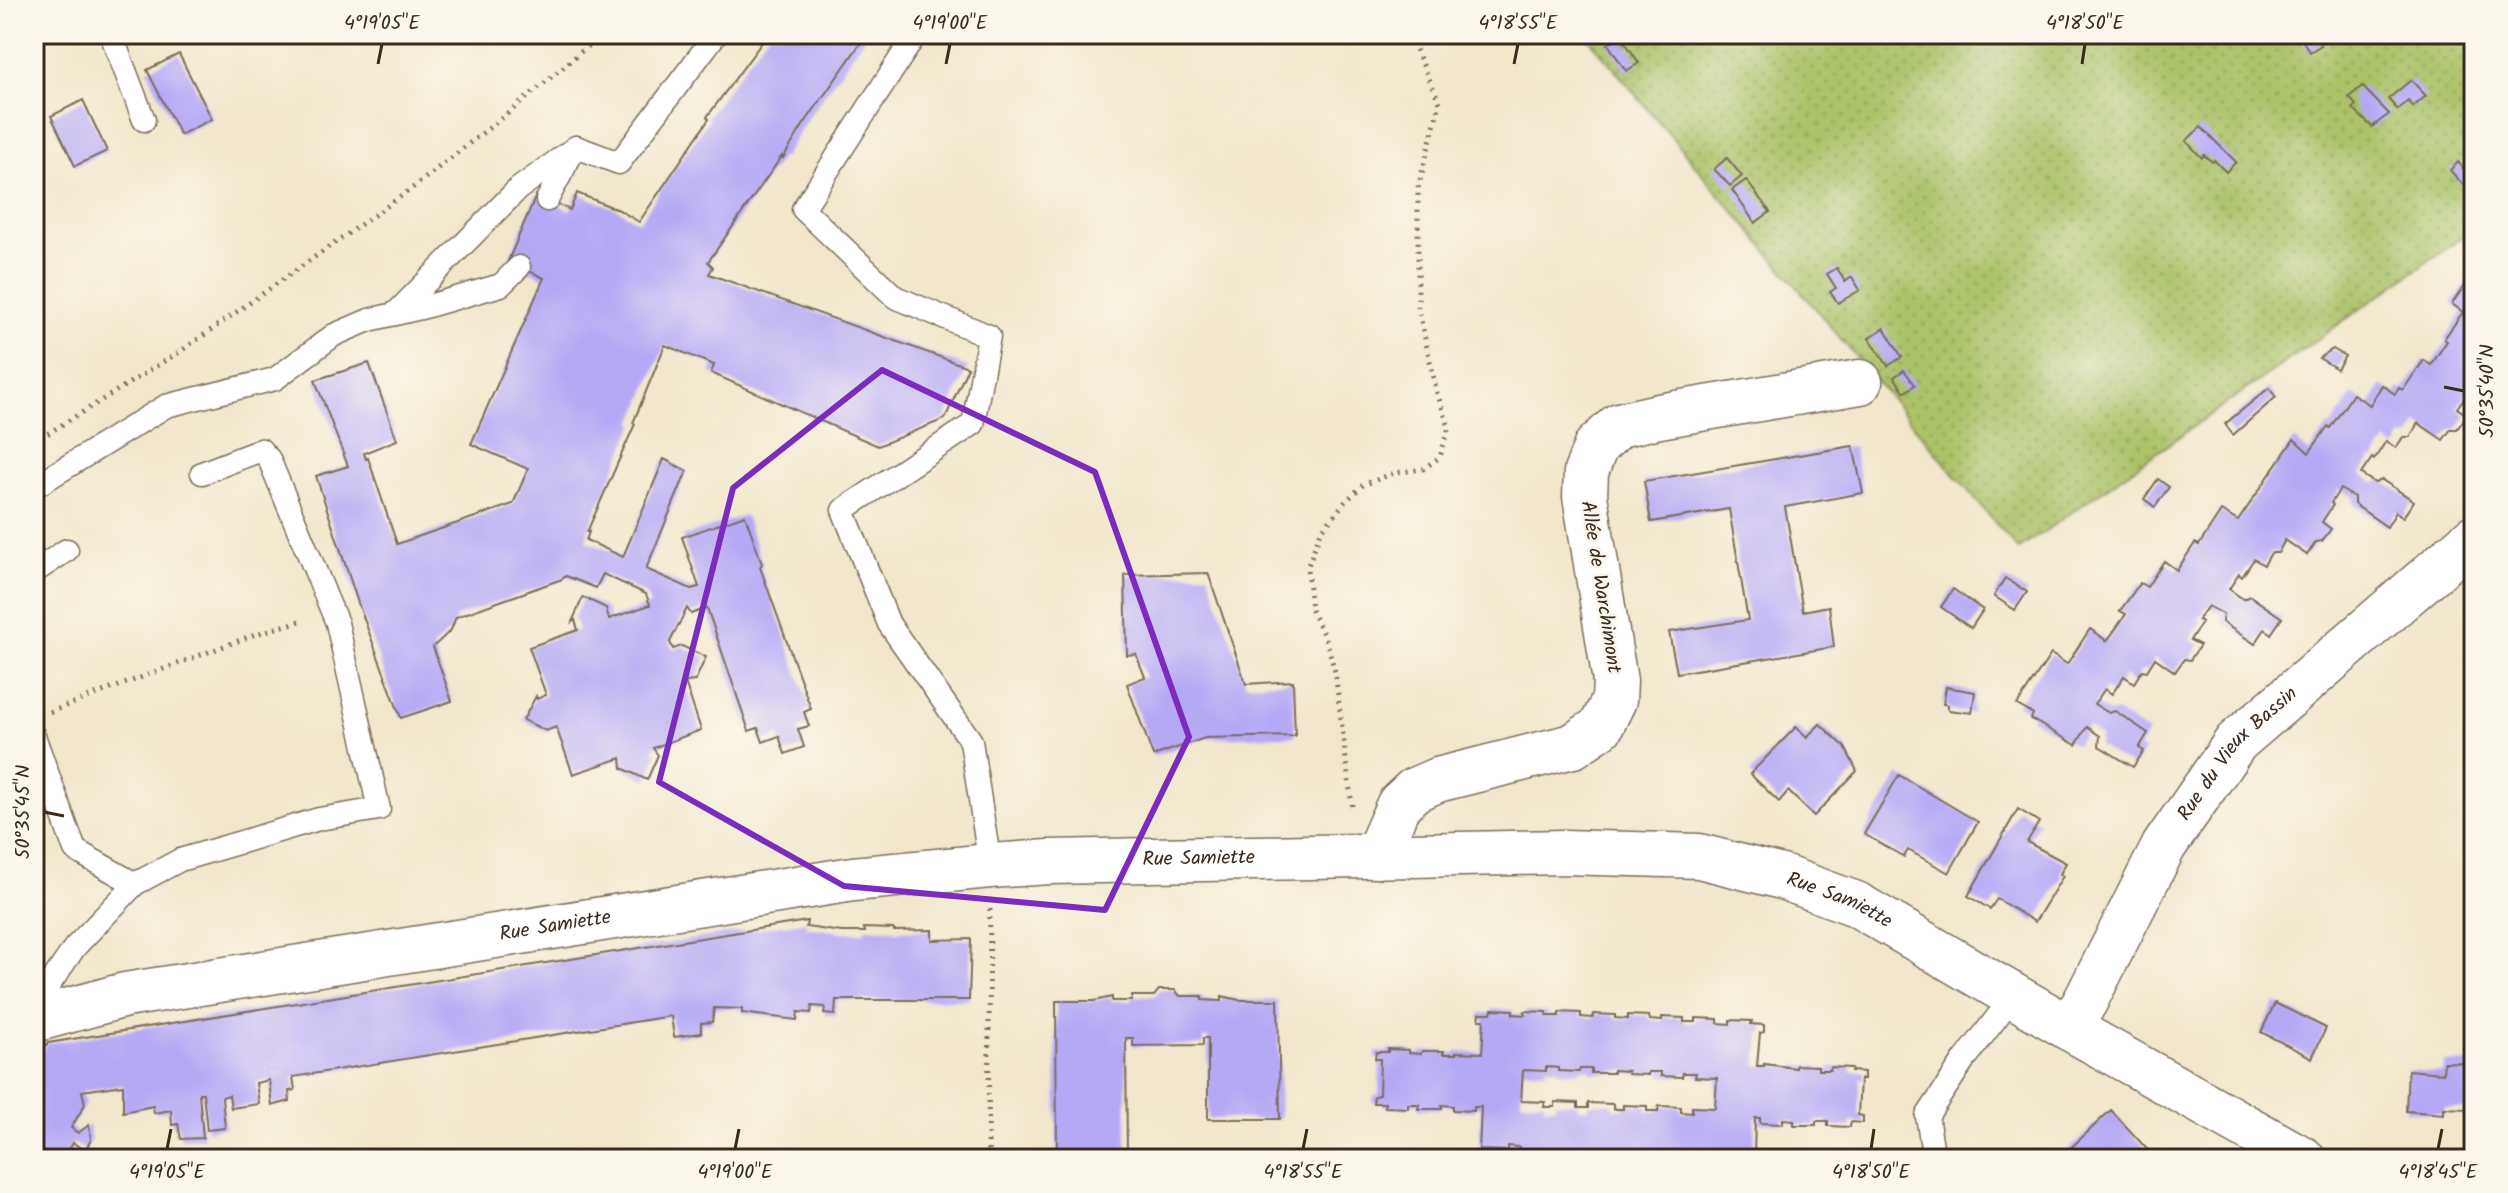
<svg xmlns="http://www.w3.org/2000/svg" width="2508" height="1193" viewBox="0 0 2508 1193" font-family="Kalam,sans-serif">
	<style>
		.garden { fill: url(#garden-dots); stroke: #737643; stroke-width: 2 }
		.building { fill: #b5a9f6; fill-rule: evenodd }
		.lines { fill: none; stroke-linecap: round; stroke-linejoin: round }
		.lane-casing { stroke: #7b6c5b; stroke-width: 25 }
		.street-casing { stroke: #7b6c5b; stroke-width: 47 }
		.path { stroke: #7b6c5b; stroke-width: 5; stroke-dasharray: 2 6; stroke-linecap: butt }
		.lane { stroke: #fff; stroke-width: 22 }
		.street { stroke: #fff; stroke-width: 44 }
		.marked { fill: none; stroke: #7b2cbf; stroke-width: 6; stroke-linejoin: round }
		.ticks { fill: none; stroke: #3b2a1e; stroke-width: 3 }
		.labels { text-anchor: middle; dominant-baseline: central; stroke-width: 6; stroke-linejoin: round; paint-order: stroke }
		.street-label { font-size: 20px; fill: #3b2a1e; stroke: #fbf7ec }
		.neatline { fill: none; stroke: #3b2a1e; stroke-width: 3 }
		.ticks-label { font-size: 20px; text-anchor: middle; fill: #3b2a1e }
	</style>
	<defs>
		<pattern id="garden-dots" width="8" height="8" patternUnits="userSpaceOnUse" patternTransform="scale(2)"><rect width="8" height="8" fill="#abc268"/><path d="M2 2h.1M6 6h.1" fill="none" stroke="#8c9e55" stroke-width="1.8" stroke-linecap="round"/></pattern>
	</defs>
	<rect width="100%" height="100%" fill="#fbf7ec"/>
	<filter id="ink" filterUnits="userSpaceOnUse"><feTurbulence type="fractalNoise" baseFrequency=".0125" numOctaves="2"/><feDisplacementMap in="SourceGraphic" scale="16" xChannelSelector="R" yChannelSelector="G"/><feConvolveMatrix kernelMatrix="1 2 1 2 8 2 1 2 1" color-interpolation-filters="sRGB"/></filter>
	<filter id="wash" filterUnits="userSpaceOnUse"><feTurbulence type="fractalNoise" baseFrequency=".006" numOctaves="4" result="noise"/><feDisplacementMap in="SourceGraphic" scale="32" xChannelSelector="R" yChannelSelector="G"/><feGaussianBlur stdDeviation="1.8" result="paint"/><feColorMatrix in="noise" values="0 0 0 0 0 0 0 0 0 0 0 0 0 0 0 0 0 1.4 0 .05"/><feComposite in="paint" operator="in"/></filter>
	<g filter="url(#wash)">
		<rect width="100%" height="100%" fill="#f2e7cc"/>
		<!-- garden -->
		<path class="garden" d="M1585,34H2474V229L2018,550Z"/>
		<g id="blocks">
			<!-- building -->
			<g class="building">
				<path d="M768,34H867L804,124L783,158L782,156L708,262L713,267L709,274L968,367L945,419L878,446L711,373L714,365L665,345L633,423L635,424L587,532H589L586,540L623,557L664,459L687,471L646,569L691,589L699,587L682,537L745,515L762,564L760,567L811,709L804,712L809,726L798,729L804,747L785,754L779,736L763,742L758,728L749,731L707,608L691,614L687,608L670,642L673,649L682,646L706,657L695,681L685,682L701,730L653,748L658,755L647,780L622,768L621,758L573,774L556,727L546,731L523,720L536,696L537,699L546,695L529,647L578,630L575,620L572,622L583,597L606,608L609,619L650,605L646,594L603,574L596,588L566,576L562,579L456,617L451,630L433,647L452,701L401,718L358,603L316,476L348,466L315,380L369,363L397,440L364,453L366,459L368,458L397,544L513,504L528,469L471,444L544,278L508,261L536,195L570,210L577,193L619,210L639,222L709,119L707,117Z"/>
				<path d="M2298,34H2314L2321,45L2310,52Z"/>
				<path d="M1621,36L1639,63L1626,71L1608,44Z"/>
				<path d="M179,54L212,119L180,135L147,70Z"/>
				<path d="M2411,80L2426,96L2413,107L2408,101L2398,110L2388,99Z"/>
				<path d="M2362,86L2389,114L2372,127L2353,109L2356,105L2349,97Z"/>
				<path d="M83,100L107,151L75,166L51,116Z"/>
				<path d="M2201,127L2236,162L2226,172L2214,160L2212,162L2204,155L2202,158L2186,141Z"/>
				<path d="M1727,158L1742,176L1730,186L1714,169Z"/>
				<path d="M2458,162L2471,178L2463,185L2450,170Z"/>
				<path d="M1746,180L1770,212L1755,223L1732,190Z"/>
				<path d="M1837,268L1845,282L1852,277L1860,290L1838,303L1830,292L1836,288L1827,274Z"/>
				<path d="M2474,271V377L2466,389L2469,391L2457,408L2467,415L2457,429H2451L2443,440L2418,423L2410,437H2403L2396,448L2386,441L2374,460L2372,458L2361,474L2375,483L2382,480L2414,501L2403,517L2396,512L2387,527L2354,504V497L2340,489L2331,503L2333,505L2322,522L2331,529L2322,541L2316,542L2307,555L2285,540L2278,553H2271L2264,565L2254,559L2242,577L2239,574L2229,589L2243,599L2250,596L2282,618L2271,634L2265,629L2255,644L2222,622L2223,614L2208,606L2198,620L2202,622L2190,640L2200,645L2190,660L2184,659L2175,672L2155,658L2147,671L2142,670L2134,683L2124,676L2112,694L2105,689L2094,704L2109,713L2115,711L2148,733L2139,748L2144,751L2133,767L2099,746L2100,736L2087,727L2076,745L2031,719L2033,714L2017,705L2051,654L2067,664L2090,629L2107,641L2126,614L2120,611L2140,583L2147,587L2164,561L2177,570L2195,543L2199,545L2221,511L2238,521L2294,439L2309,453L2328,426L2330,428L2353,394L2370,405L2382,385L2395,394L2399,388L2403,390L2424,360L2431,365L2447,341L2444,339L2463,312L2452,304Z"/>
				<path d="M1884,328L1902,357L1888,366L1869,338Z"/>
				<path d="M2333,349L2345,356L2337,369L2319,358Z"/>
				<path d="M1904,370L1915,385L1905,392L1894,377Z"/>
				<path d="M2269,388L2276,397L2233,435L2225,424Z"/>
				<path d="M1853,446L1863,493L1785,507L1803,611L1829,606L1834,647L1677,673L1669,632L1748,620L1729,509L1651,522L1644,481Z"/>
				<path d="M2158,479L2169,487L2155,507L2144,499Z"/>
				<path d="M1208,573L1246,684L1293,681L1295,736L1205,738L1153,756L1127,684L1145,677L1136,654L1127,655L1125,575Z"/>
				<path d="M2005,578L2027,592L2015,610L1994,596Z"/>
				<path d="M1953,589L1983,610L1971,628L1941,607Z"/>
				<path d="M1946,687L1975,692L1972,713L1948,710V705L1943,704Z"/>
				<path d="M1820,724L1845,747L1857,771L1814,816L1788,791L1779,802L1750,774L1796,727L1807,737Z"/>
				<path d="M1899,775L1978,822L1949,873L1908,850L1904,857L1864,834Z"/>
				<path d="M2018,809L2039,822L2027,842L2066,863L2060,874L2063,876L2035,922L1997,899L1990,909L1968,896Z"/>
				<path d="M807,921L806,927L842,932H865L864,928L893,929L894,931L932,930V940L971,939L969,1000H836L835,1015L824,1014L825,1007L812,1006L811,1013L798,1012L797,1020L742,1013V1009L714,1008L712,1022L701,1023V1033L674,1037L671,1016L293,1077L295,1090L289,1091L290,1101L272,1106L269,1080L256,1083L259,1104L231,1108L229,1095L222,1097L225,1128L207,1130L203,1093H199L203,1138L181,1139L178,1124L172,1125L171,1110L154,1113L153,1106L123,1112V1085L82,1091L85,1104L71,1128L78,1133L89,1125L91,1140L85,1150L73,1143L68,1152L80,1159H34V1060L48,1043Z"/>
				<path d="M1159,990H1175L1180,996H1202V1000L1222,1001V996L1239,1000H1278L1280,1119H1208V1038H1203V1045L1133,1046V1038H1126L1127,1159H1057L1056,1001H1094L1112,997V1001H1132V996H1154Z"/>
				<path d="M2275,1003L2326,1028L2312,1058L2261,1032Z"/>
				<path d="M1492,1009L1513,1010V1014L1525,1015V1011L1547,1012V1016H1559V1012L1581,1013V1017L1593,1018L1594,1014L1615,1015V1018L1628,1019V1015L1649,1016L1650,1020L1662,1021V1017L1684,1018V1022H1696V1018L1718,1019V1023L1730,1024V1020L1752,1021L1751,1024L1764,1025V1032L1760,1033L1757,1066H1764V1064L1796,1068V1065L1818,1066V1070H1830L1831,1067L1852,1068L1851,1071L1864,1072V1079H1860L1858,1115L1863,1116V1123L1851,1122L1850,1127L1828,1126V1121H1816V1125H1794V1120L1783,1119V1124L1760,1123V1118H1755L1754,1156H1747V1159H1725V1155H1714V1159L1690,1158L1691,1153H1680V1158L1622,1155V1151H1610V1155L1587,1154V1149H1576L1575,1153L1553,1152V1148H1542L1541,1152L1519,1151V1147L1508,1146V1151L1479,1150L1481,1107H1474V1111L1453,1110V1106L1442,1105V1109H1418L1419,1104H1408V1108L1385,1107V1103H1373L1374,1096L1379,1095L1380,1059H1375L1376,1052H1388V1049L1409,1050V1053L1421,1054L1422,1051H1444L1443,1054H1456V1052L1482,1053L1484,1020H1479L1480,1013H1491ZM1546,1067L1558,1068V1071L1579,1072L1580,1069H1591V1073H1613V1070L1628,1071V1074L1648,1075V1072H1661V1076L1682,1077L1683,1073H1696L1695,1077L1717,1078L1715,1108L1692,1107V1113L1681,1112V1107L1659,1106L1658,1111H1647V1106L1623,1105V1109H1613V1104L1588,1103V1108H1578V1103L1555,1102V1107H1544L1545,1102L1521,1101L1523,1070L1546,1071Z"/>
				<path d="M2444,1062L2471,1063L2467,1109L2444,1108V1114L2406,1111L2408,1070L2443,1073Z"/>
				<path d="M2111,1110L2156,1159H2059Z"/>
			</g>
		</g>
	</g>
	<g filter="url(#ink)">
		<use href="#blocks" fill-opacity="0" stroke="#7b6c5b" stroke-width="2"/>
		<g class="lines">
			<defs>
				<g id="lane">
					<path d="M111,34L144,120"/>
					<path d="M916,34L803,209L895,297L989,336L973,424L843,510L889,624L971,741L990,866"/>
					<path d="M576,147L619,163L716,34"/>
					<path d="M547,200L571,155"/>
					<path d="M395,314L518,189L576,147"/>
					<path d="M34,487L166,406L275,379L334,335L369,320L425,307L501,285L519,267"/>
					<path d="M34,572L67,550"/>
					<path d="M34,736L75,850L135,884"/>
					<path d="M34,1007L75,947L135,884L180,860L319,819L379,809L337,623L269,459L261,450L202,473"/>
					<path d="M1934,1159L1927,1116L1965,1059L2014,995"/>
				</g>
				<g id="street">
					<path d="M1376,856L1399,804L1414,790L1437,780L1573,746L1601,727L1614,700L1615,681L1585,496L1586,472L1596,446L1619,425L1659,416L1860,382"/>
					<path id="s1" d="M34,1020L125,995L853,879L990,866L1049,862L1564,852L1699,856L1782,877L1856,904L2069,1028L2303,1159"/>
					<path id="s2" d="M2069,1028L2085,1002L2164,846L2236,742L2474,537"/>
				</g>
			</defs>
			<!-- lane casing -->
			<use href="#lane" class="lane-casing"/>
			<!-- street casing -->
			<use href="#street" class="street-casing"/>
			<!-- path -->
			<g class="path">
				<path d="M34,442L181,351L410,190L517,106L602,34"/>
				<path d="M50,712L256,634L304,620"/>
				<path d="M1352,806L1335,672L1327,642L1311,610L1307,568L1321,531L1345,502L1363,485L1394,473L1423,469L1440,457L1449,427L1437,393L1418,307V188L1440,103L1409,34"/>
				<path d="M988,1159L990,904"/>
			</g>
			<!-- lane -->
			<use href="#lane" class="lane"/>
			<!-- street -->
			<use href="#street" class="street"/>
		</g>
	</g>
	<!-- marked area -->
	<path class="marked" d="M882,370L1095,472L1189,737L1105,910L844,886L659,782L733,488Z"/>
	<!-- ticks -->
	<path class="ticks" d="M378,64L382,44M946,64L950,44M1514,64L1518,44M2082,64L2085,44M2444,387L2464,391M44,812L64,816M167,1149L171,1129M735,1149L739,1129M1303,1149L1307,1129M1871,1149L1874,1129M2438,1149L2442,1129"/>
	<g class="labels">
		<!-- street labels -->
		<g class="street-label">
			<text transform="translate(1600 587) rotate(81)">Allée de Warchimont</text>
			<text stroke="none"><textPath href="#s2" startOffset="324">Rue du Vieux Bassin</textPath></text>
			<text stroke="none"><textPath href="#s1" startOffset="1178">Rue Samiette</textPath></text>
			<text stroke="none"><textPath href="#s1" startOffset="1826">Rue Samiette</textPath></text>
			<text stroke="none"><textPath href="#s1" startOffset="530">Rue Samiette</textPath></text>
		</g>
	</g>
	<!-- margin -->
	<rect width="2508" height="1193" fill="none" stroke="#fbf7ec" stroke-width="88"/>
	<rect x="44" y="44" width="2420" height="1105" class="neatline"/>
	<g class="ticks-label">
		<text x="382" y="29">4°19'05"E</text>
		<text x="950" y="29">4°19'00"E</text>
		<text x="1518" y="29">4°18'55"E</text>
		<text x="2085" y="29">4°18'50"E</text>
		<text transform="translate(2486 391) rotate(-90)" y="7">50°35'40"N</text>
		<text transform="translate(22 812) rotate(-90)" y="7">50°35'45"N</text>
		<text x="167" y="1178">4°19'05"E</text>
		<text x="735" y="1178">4°19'00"E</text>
		<text x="1303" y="1178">4°18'55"E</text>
		<text x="1871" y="1178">4°18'50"E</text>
		<text x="2438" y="1178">4°18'45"E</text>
	</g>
</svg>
